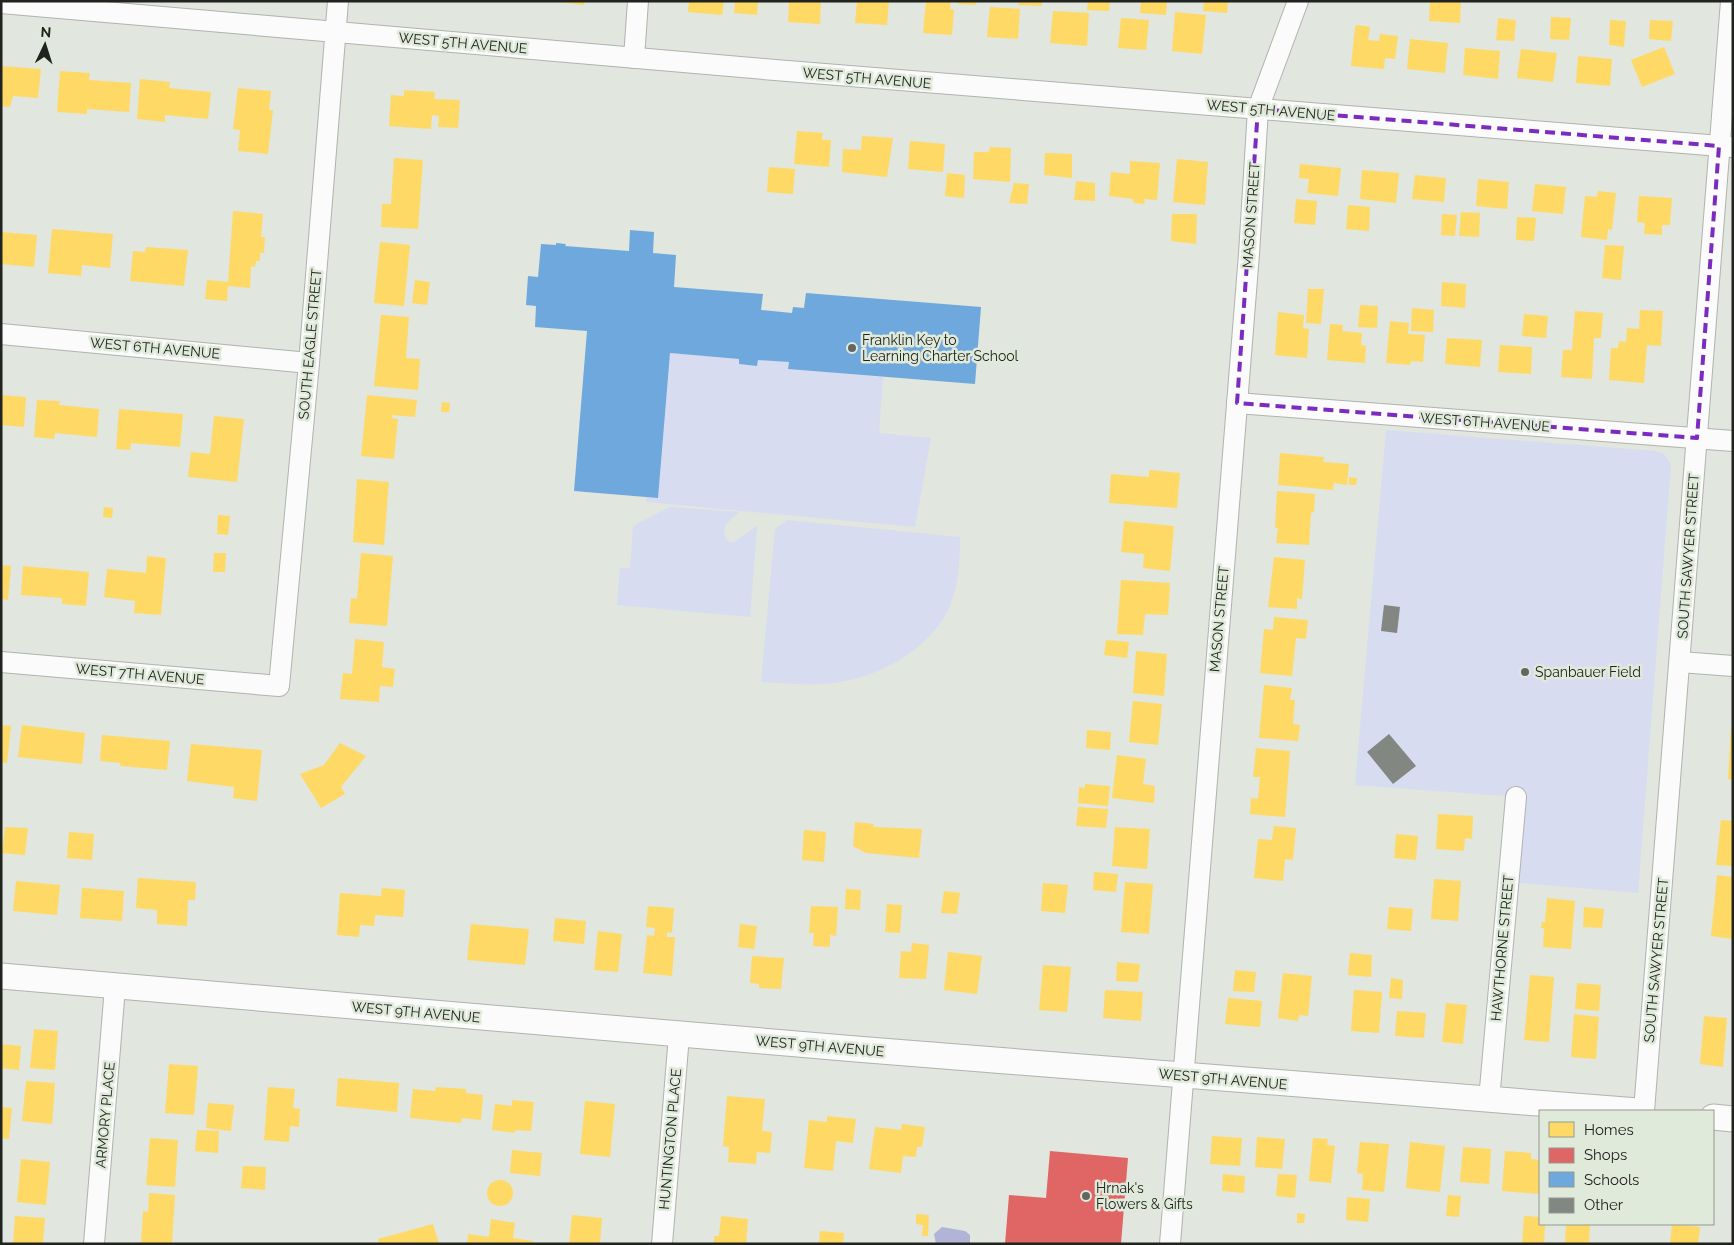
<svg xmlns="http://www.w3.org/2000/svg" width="1734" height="1245" viewBox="0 0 1734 1245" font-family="Raleway,sans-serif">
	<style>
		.green { fill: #d8dcf0 }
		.water { fill: #b1b4d6 }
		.homes { fill: #ffd966 }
		.shops { fill: #e06666 }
		.schools { fill: #6fa8dc }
		.building { fill: #838781 }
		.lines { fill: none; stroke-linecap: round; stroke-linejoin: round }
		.minor-casing { stroke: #b0b3ae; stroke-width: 22 }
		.major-casing { stroke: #b0b3ae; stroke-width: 27 }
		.minor { stroke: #fafbfa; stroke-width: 20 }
		.major { stroke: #fafbfa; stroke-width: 25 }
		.marked { fill: none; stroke: #7b2cbf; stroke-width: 4; stroke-dasharray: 10 6; stroke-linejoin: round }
		.poi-dot { fill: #646761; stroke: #e0eadb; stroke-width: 2 }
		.labels { text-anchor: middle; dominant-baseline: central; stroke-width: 5; stroke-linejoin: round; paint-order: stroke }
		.street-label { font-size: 14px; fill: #20231e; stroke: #e0eadb }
		.poi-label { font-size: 14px; fill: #20231e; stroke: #e0eadb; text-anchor: start }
	</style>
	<rect width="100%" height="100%" fill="#e1e6de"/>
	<!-- green -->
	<g class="green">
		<path d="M670,353L739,359V364L757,366L758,360L789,362L788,369L883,377L879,433L931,438L915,527L646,502Z"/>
		<path d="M1386,430L1655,451L1664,454L1671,464L1638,893L1498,881L1505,796L1355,785Z"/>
		<path d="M670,507L740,512C728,521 718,528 729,542H734L757,526L750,617L617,605L620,568H630L633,526Z"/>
		<path d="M787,520L960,537C960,565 958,598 941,622C915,659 866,682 822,684C802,685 781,683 761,682L775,529Z"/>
	</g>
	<!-- water -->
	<path class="water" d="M942,1227L965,1231L970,1235V1243L936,1244L934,1234Z"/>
	<!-- homes -->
	<g class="homes">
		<path d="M550,1H585L584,5Z"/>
		<path d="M689,1H724L722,15L688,12Z"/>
		<path d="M735,1H758L757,15L734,13Z"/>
		<path d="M789,1H821L820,24L788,22Z"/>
		<path d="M857,1H889L887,25L855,23Z"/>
		<path d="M926,1H951L950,9L954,10L952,35L923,33Z"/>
		<path d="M958,1H977L976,5L958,4Z"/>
		<path d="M1019,1H1042V6L1018,5Z"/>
		<path d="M1088,1H1110L1109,11L1087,10Z"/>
		<path d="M1141,1H1167L1166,15L1140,13Z"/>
		<path d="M1204,1H1228L1227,13L1203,11Z"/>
		<path d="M1430,1H1461L1460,23L1429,21Z"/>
		<path d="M990,7L1020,9L1018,39L987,37Z"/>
		<path d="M1053,11L1089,13L1087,46L1050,43Z"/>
		<path d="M1175,12L1206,15L1202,54L1172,51Z"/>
		<path d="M1551,17L1571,18L1569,40L1550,39Z"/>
		<path d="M1121,18L1149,20L1146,50L1118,48Z"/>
		<path d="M1498,18L1516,20L1514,41L1496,40Z"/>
		<path d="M1610,20L1626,21L1624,47L1609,45Z"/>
		<path d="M1650,20L1673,21L1671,41L1649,39Z"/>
		<path d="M1357,25L1370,27L1368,40L1379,41L1380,34L1398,36L1395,59L1385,58L1384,69L1351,66L1355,27Z"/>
		<path d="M1410,39L1448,43L1445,73L1407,69Z"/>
		<path d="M1664,47L1675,74L1642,87L1631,60Z"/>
		<path d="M1465,48L1500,51L1498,79L1463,75Z"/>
		<path d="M1521,49L1557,53L1553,82L1517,78Z"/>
		<path d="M1578,56L1612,59L1610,86L1576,83Z"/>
		<path d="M1,66L41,69L38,98L13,96L10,107L1,106Z"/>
		<path d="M60,71L90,73L89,80L131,83L129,112L87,109V114L57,112Z"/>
		<path d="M140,79L170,82L169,88L211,92L208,119L165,115V122L137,119Z"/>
		<path d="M238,88L271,91L269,110H273L268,154L238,151L240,130L233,129Z"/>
		<path d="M404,90L435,92L434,99L460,100L458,128L438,127L439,116L432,115L431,129L389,126L391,95L404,96Z"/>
		<path d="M797,131L823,133L822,140H831L829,167L794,164Z"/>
		<path d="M862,136L893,138L887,177L842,172L843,149L861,150Z"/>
		<path d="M910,141L945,144L943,172L908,169Z"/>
		<path d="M990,147L1011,148L1010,182L973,179L974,152H989Z"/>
		<path d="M1045,153L1072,154V178L1044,175Z"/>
		<path d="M394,158L423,160L418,229L381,227L382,204H391Z"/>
		<path d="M1177,159L1208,162L1205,205L1173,202Z"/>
		<path d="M1130,161L1160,163L1157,200L1144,199L1145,204L1134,203L1133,199L1109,196L1111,172L1130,174Z"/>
		<path d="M1300,164L1341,168L1338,196L1307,193L1309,179L1299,178Z"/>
		<path d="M769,167L795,169L793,194L767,192Z"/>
		<path d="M1362,170L1399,173L1396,203L1360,199Z"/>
		<path d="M947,173L965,175L964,198L945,196Z"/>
		<path d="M1415,175L1446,178L1444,202L1412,199Z"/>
		<path d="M1478,179L1509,182L1507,209L1476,206Z"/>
		<path d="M1076,181L1095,183V201L1074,200Z"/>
		<path d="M1014,183L1029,184L1027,204L1009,203Z"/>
		<path d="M1535,184L1566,187L1563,214L1532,211Z"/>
		<path d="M1598,191L1616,193L1612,230L1608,229L1607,240L1581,237L1585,196L1597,197Z"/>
		<path d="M1639,196L1672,198L1670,225H1662V235L1644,234L1645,223L1637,222Z"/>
		<path d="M1296,199L1317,201L1315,225L1294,223Z"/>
		<path d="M1348,205L1370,207L1369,231L1346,229Z"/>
		<path d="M233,211L263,214L261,237H265L264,253H260V261H256L255,267L251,266L250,288L228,286L227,301L205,299L207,280L228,282Z"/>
		<path d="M1461,212L1480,213L1479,237L1459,236Z"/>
		<path d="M1172,214H1197L1196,244L1171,241Z"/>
		<path d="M1442,214L1457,215L1455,236L1441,235Z"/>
		<path d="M1517,217L1536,218L1534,241L1516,240Z"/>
		<path d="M52,229L113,234L110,268L82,265L81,276L48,273Z"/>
		<path d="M1,232L37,235L34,267L1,264Z"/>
		<path d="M380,242L410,245L404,306L374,303Z"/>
		<path d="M1605,245L1624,246L1621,280L1602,278Z"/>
		<path d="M146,247L188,250L184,286L130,281L133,251L145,252Z"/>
		<path d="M415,280L430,282L427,305L412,303Z"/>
		<path d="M1442,282L1466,284L1465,308L1441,306Z"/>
		<path d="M1308,289H1324L1321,324L1306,323Z"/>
		<path d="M1360,305L1378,306L1377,328L1358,327Z"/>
		<path d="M1412,308L1434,310L1433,332L1411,331Z"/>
		<path d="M1640,310L1663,311L1661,346L1647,345L1644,383L1609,380L1611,348H1618L1619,341L1626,342L1627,328L1639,329Z"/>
		<path d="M1575,311L1603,313L1601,338H1594L1592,379L1561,377L1563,350H1572Z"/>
		<path d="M1278,312L1304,315L1303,328L1309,329L1307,358L1275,355Z"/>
		<path d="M1524,314L1548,316L1546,338L1522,336Z"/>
		<path d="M381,315L409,317L406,358L420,359L418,390L374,386Z"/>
		<path d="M1390,321L1409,323L1408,334L1425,335L1423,362L1411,361L1410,365L1386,363Z"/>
		<path d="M1330,324L1343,325L1342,331L1362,333L1361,345L1366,346L1365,363L1327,360Z"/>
		<path d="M1447,338L1482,340L1480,367L1445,364Z"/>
		<path d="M1500,345L1532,347L1531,374L1498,372Z"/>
		<path d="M1,395L26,397L24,427L1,425Z"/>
		<path d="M367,395L417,400L415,417L392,415V418L398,419L394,459L361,456Z"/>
		<path d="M37,400L60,401L59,405L99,409L97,437L55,433L54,439L34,437Z"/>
		<path d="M442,402L450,403L449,412H441Z"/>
		<path d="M119,409L183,414L180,447L131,443L130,450L116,449Z"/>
		<path d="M214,416L244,419L237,482L188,477L191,452L210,454Z"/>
		<path d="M1280,453L1324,457L1323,462L1349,464L1347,485L1334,483L1333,490L1278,485Z"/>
		<path d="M1149,470L1180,473L1177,508L1109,503L1111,474L1149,477Z"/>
		<path d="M1349,477L1357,478L1356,485H1349Z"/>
		<path d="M357,479L389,482L384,545L353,542Z"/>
		<path d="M1277,491L1315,494L1314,512L1311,513L1309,545L1276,543L1278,528H1275Z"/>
		<path d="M104,507L113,508L112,518L103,517Z"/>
		<path d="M218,515L230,516L228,535L217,534Z"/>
		<path d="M1124,521L1174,526L1170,571L1143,568L1144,554L1121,552Z"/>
		<path d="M214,553H226L225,572H213Z"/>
		<path d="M361,553L393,556L387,626L349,623L351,598L357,599Z"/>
		<path d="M147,556L166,558L161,615L134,613L135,601L104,597L107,569L146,573Z"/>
		<path d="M1274,557L1305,560L1302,599L1297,598V609L1268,607Z"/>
		<path d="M1,565L11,566L8,600L1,599Z"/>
		<path d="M23,566L89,572L86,606L62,604V598L21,595Z"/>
		<path d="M1121,580L1170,583L1168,615L1145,614L1143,635L1117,634Z"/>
		<path d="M1274,617L1308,620L1306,639L1296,638L1292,676L1260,673L1264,629L1273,630Z"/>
		<path d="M355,639L384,642L382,667L395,669L393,687L380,686L379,702L340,699L343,673L352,674Z"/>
		<path d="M1106,640L1129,642L1127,658L1104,655Z"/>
		<path d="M1136,651L1167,654L1164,696L1133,693Z"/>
		<path d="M1264,685L1292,688L1290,700H1295L1293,724L1300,725L1298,741L1259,738Z"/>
		<path d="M1133,701L1162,704L1158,745L1129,742Z"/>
		<path d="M1,725L11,726L7,763L1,762Z"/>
		<path d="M22,725L85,733L82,764L18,757Z"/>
		<path d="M1731,729H1733V780L1728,779Z"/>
		<path d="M1087,730L1111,732L1110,750L1086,748Z"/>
		<path d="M102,735L170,741L167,770L120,766V763L100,761Z"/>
		<path d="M340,743L366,756L341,787L345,794L321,808L300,774L324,765Z"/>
		<path d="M191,744L262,750L257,801L233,798L234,787L187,781Z"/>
		<path d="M1256,748L1290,751L1285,817L1250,814L1251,798L1258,799L1260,777H1253Z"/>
		<path d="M1117,755L1146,759L1143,784L1155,786L1154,803L1112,798Z"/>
		<path d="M1085,784L1110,786L1108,806L1078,803L1079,787L1085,788Z"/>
		<path d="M1078,807L1108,809L1106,828L1076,826Z"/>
		<path d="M1438,814L1473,816L1472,839L1465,838L1464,851L1436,849Z"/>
		<path d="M1721,820L1733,821V866L1716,865Z"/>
		<path d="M855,822L874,824L873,827L922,829L919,858L866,853L853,846Z"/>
		<path d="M1274,826L1296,828L1293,860L1285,859L1283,881L1254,878L1258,839L1272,840Z"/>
		<path d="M5,827L28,828L25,855L2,853Z"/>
		<path d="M1115,827L1150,829L1147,869L1112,866Z"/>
		<path d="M804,830L826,832L824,862L802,860Z"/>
		<path d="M69,832L94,834L92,860L67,858Z"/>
		<path d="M1396,834L1418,836L1416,860L1394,858Z"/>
		<path d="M1094,872L1118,874L1116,892L1093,890Z"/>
		<path d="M1717,875L1733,877V939L1711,936Z"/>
		<path d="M138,878L196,882L195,900H188L187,926L157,924V910L136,908Z"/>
		<path d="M1434,879L1461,881L1458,921L1431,919Z"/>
		<path d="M16,881L60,885L57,915L13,911Z"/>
		<path d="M1125,882L1153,884L1149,934L1121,932Z"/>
		<path d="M1043,883L1068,885L1065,913L1041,911Z"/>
		<path d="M82,888L124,891L122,921L80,918Z"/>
		<path d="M382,888L405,890L403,917L375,915L374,926L360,925L359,937L337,935L340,893L381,896Z"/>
		<path d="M846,889L861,890L860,910L845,909Z"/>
		<path d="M944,891L960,893L957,914L941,913Z"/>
		<path d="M1547,898L1575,901L1571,949L1543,947L1544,928H1541L1542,922H1545Z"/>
		<path d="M887,904L902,905L900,933L885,932Z"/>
		<path d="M648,906L674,908L672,933L667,932V937H675L672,976L643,973L647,935L654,936L655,928L646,927Z"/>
		<path d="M811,906L838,907L836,936L830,935V947L813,946L814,933H809Z"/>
		<path d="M1389,907L1413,909L1411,931L1387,929Z"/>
		<path d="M1584,907L1604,909L1602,928L1583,927Z"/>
		<path d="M555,918L586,921L584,944L553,941Z"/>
		<path d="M471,924L529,929L525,965L467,960Z"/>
		<path d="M740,924L757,926L754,949L738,947Z"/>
		<path d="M598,931L622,934L618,972L594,970Z"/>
		<path d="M912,943L929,945L926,979L899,978L901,951L911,952Z"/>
		<path d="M948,952L982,956L977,994L944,990Z"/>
		<path d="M1350,953L1372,955L1371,977L1348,975Z"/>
		<path d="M752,956L784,958L781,989L759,988V984L750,983Z"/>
		<path d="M1117,962L1140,964L1138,982L1116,981Z"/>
		<path d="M1043,965L1071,967L1067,1012L1039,1010Z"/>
		<path d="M1235,970L1256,972L1254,992L1233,991Z"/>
		<path d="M1283,973L1312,976L1308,1016L1299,1015L1298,1021L1278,1018Z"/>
		<path d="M1530,975L1554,977L1549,1042L1524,1040Z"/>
		<path d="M1391,978L1403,980L1402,999L1389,998Z"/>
		<path d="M1577,983L1601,985L1599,1011L1575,1009Z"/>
		<path d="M1105,990L1143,992L1141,1021L1103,1018Z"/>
		<path d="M1354,990L1382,992L1379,1033L1351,1031Z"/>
		<path d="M1228,998L1262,1001L1260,1027L1225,1024Z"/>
		<path d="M1446,1003L1467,1005L1463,1044L1442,1042Z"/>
		<path d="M1397,1011L1426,1013L1424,1038L1395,1036Z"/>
		<path d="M1574,1014L1599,1017L1596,1059L1571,1057Z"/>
		<path d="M1704,1016L1727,1018L1723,1067L1700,1064Z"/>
		<path d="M34,1029L58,1031L55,1070L30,1068Z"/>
		<path d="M1,1044L21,1046L19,1070L1,1068Z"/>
		<path d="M169,1064L198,1066L194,1115L165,1113Z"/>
		<path d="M338,1078L399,1083L397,1112L336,1106Z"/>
		<path d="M26,1081L55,1083L52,1124L22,1121Z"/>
		<path d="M268,1087L295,1089L293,1108L300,1109L299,1127L290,1126L289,1142L264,1140Z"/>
		<path d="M436,1087L466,1089V1093L483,1095L481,1120L462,1118L461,1123L410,1118L413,1089L435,1091Z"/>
		<path d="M727,1096L765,1099L762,1131L772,1132L770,1153L757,1152L756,1164L728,1162L729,1147L723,1146Z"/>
		<path d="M512,1100L534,1102L531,1131L515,1130V1133L492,1130L495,1104L512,1106Z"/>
		<path d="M585,1101L615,1104L610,1157L580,1154Z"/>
		<path d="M208,1103L234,1105L231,1131L206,1128Z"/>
		<path d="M1,1107L12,1108L9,1139L1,1138Z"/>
		<path d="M827,1116L856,1119L853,1143L836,1141L833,1171L804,1168L809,1120L827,1122Z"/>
		<path d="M902,1124L925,1127L922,1147H917L916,1157L903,1156L901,1173L869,1169L875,1127L901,1130Z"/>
		<path d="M197,1130L219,1131L218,1153L195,1151Z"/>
		<path d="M1212,1136L1242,1138L1240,1166L1210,1164Z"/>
		<path d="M1257,1137L1285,1139L1282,1169L1255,1167Z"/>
		<path d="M150,1138L178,1140L175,1187L146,1185Z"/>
		<path d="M1313,1138L1328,1139L1327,1145L1335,1146L1331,1183L1309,1181Z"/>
		<path d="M1360,1142L1389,1144L1384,1192L1362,1190L1363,1174L1357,1173Z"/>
		<path d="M1410,1142L1445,1146L1440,1192L1406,1188Z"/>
		<path d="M1463,1147L1491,1149L1489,1184L1460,1182Z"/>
		<path d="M512,1150L542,1153L540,1176L510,1173Z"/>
		<path d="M1505,1151L1531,1153V1159L1540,1160V1194L1502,1191Z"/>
		<path d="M21,1159L50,1162L46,1205L17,1202Z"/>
		<path d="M243,1166L266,1167L265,1190L241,1188Z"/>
		<path d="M1223,1174L1245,1176L1244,1193L1222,1191Z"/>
		<path d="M1278,1174L1297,1175L1295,1198L1276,1196Z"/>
		<circle cx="500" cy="1193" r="13"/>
		<path d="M149,1193L175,1195L172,1244H141L143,1211L148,1212Z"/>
		<path d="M1448,1195L1461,1196L1459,1217L1446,1216Z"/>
		<path d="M1347,1197L1370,1199L1368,1222L1346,1220Z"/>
		<path d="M1297,1213L1305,1214L1304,1223H1297Z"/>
		<path d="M916,1214L929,1215L928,1236H922L923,1225L916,1224Z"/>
		<path d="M572,1215L602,1218L600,1244H569Z"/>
		<path d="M15,1216L45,1218L43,1244H13Z"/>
		<path d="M721,1216L748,1219L746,1244H714V1236H719Z"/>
		<path d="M1524,1216L1540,1217V1224H1545L1544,1244L1522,1243Z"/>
		<path d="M491,1219L515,1223L513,1238L533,1241V1244H467L468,1234L489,1237Z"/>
		<path d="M433,1224L439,1244H379L378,1239Z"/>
		<path d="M1566,1224H1590L1589,1244H1565Z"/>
		<path d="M1672,1224L1700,1227L1698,1244H1670Z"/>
		<path d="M820,1231L844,1233L843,1244H819Z"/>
	</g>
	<!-- shops -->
	<path class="shops" d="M1050,1151L1128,1158L1121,1244H1005L1009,1195L1046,1198Z"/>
	<!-- schools -->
	<path class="schools" d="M630,230L654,232L653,253L676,255L674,287L763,294L761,310L792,313L793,307L804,308L806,293L981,307L975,384L788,369L789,362L758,360L757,366L739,364V359L670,353L658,498L574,491L587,331L535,327L536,306L526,305L528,276L538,277L541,244L556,245V243L566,244L565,246L629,251Z"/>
	<!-- building -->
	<g class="building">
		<path d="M1384,605L1400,607L1397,633L1381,631Z"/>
		<path d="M1389,734L1416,766L1393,784L1367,752Z"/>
	</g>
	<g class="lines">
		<defs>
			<g id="minor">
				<path d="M1,3L775,70L1733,147"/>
				<path d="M634,58L638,1"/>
				<path d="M1,334L309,363"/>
				<path d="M1237,403L1733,441"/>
				<path d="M1,662L279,686L309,363L338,1"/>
				<path d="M1680,662L1733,666"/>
				<path d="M1489,1100L1516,797"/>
				<path d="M1644,1111L1731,1"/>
				<path d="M94,1244L115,987"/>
				<path d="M662,1244L679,1035"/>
				<path d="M1170,1244L1249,254L1258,109L1298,1"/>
			</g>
			<g id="major">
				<path d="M1,976L856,1049L1638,1111"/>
				<path d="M1713,1117L1733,1119"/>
			</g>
		</defs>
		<!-- minor casing -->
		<use href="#minor" class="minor-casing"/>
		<!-- major casing -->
		<use href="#major" class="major-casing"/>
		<!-- minor -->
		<use href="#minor" class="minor"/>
		<!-- major -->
		<use href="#major" class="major"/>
	</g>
	<!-- marked area -->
	<path class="marked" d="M1258,109L1719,146L1697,438L1237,403Z"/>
	<!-- markers -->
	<g class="poi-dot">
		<circle cx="852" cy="348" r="5"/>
		<circle cx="1525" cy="672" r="5"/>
		<circle cx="1086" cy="1196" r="5"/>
	</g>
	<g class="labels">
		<!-- street labels -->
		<g class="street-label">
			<text transform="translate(463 43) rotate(5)">WEST 5TH AVENUE</text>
			<text transform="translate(867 78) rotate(5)">WEST 5TH AVENUE</text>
			<text transform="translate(1271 110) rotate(5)">WEST 5TH AVENUE</text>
			<text transform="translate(1251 215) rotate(-86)">MASON STREET</text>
			<text transform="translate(310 344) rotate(-85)">SOUTH EAGLE STREET</text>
			<text transform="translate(155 348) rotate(5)">WEST 6TH AVENUE</text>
			<text transform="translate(1485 422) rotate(4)">WEST 6TH AVENUE</text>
			<text transform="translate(1688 556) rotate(-86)">SOUTH SAWYER STREET</text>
			<text transform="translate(1219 619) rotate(-85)">MASON STREET</text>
			<text transform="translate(140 674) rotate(5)">WEST 7TH AVENUE</text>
			<text transform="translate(1502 948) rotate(-85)">HAWTHORNE STREET</text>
			<text transform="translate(1656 960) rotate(-85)">SOUTH SAWYER STREET</text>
			<text transform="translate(416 1012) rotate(5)">WEST 9TH AVENUE</text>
			<text transform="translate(820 1046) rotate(5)">WEST 9TH AVENUE</text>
			<text transform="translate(1223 1079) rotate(5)">WEST 9TH AVENUE</text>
			<text transform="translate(105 1115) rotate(-85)">ARMORY PLACE</text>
			<text transform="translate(670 1139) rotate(-85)">HUNTINGTON PLACE</text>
		</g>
		<!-- poi labels -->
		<g class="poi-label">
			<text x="862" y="340">Franklin Key to<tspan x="862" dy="16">Learning Charter School</tspan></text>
			<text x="1535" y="672">Spanbauer Field</text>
			<text x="1096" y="1188">Hrnak's<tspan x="1096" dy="16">Flowers &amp; Gifts</tspan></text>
		</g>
	</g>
	<!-- border -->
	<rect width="1734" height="1245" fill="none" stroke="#20231e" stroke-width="5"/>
	<!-- legend -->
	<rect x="1539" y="1110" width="175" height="115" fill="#e0eadb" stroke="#939a8f"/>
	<rect x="1549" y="1122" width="25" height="15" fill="#ffd966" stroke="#939a8f"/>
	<text x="1584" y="1135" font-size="15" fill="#20231e">Homes</text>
	<rect x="1549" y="1148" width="25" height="15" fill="#e06666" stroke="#939a8f"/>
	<text x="1584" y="1160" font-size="15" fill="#20231e">Shops</text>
	<rect x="1549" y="1172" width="25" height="15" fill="#6fa8dc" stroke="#939a8f"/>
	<text x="1584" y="1185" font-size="15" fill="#20231e">Schools</text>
	<rect x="1549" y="1198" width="25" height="15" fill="#838781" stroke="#939a8f"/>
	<text x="1584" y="1210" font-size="15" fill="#20231e">Other</text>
	<!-- north arrow -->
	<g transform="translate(45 45) rotate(4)" stroke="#e0eadb" stroke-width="4" paint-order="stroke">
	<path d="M0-4L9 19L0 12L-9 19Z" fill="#20231e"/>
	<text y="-8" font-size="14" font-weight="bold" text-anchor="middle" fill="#20231e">N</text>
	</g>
</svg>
